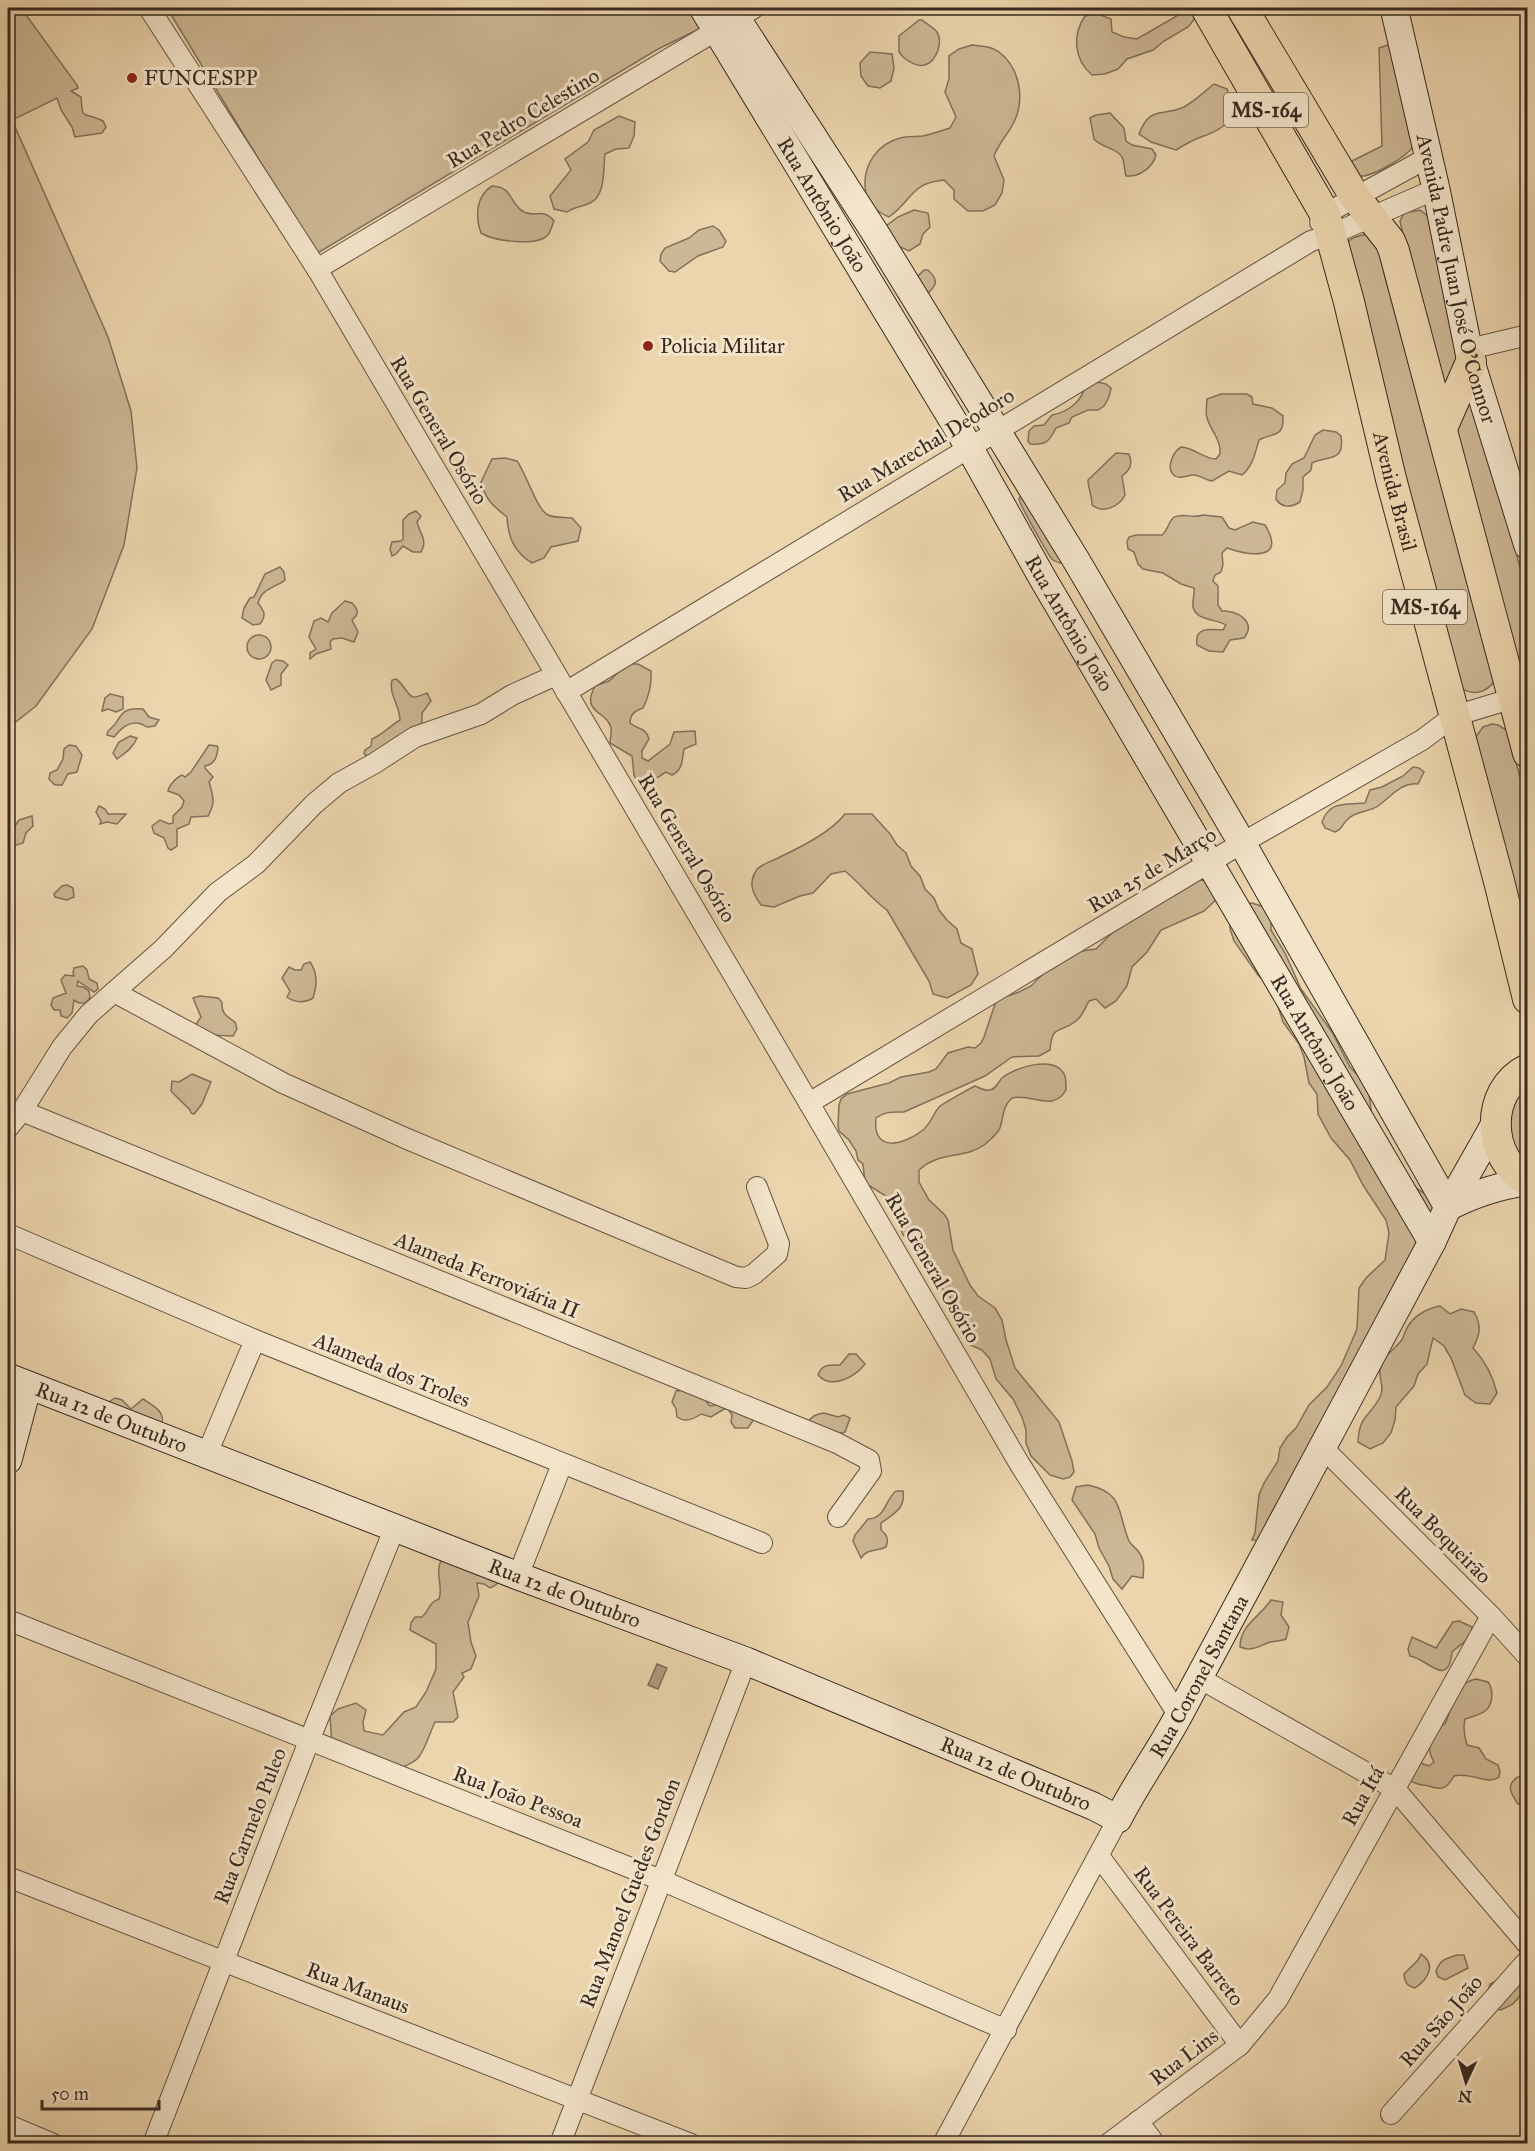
<svg xmlns="http://www.w3.org/2000/svg" width="1535" height="2151" viewBox="0 0 1535 2151" font-family="'IM FELL Great Primer',serif">
	<style>
		.green { fill: #cdb895; stroke: #82715b; stroke-width: 1.5 }
		.water { fill: #af9b7d; stroke: #7f6e58; stroke-width: 1.5 }
		.lines { fill: none; stroke-linecap: round; stroke-linejoin: round }
		.minor-casing { stroke: #655544; stroke-width: 22 }
		.secondary-casing { stroke: #382a21; stroke-width: 29 }
		.primary-casing { stroke: #382a21; stroke-width: 32 }
		.minor { stroke: #f3e4ca; stroke-width: 20 }
		.secondary { stroke: #f3e4ca; stroke-width: 27 }
		.primary { stroke: #ecd5ad; stroke-width: 30 }
		.poi-dot { fill: #8f2418; stroke: #f3e4ca; stroke-width: 2 }
		.labels { text-anchor: middle; dominant-baseline: central; stroke-width: 6; stroke-linejoin: round; paint-order: stroke }
		.shield { fill: #f3e4ca; stroke: #706254; stroke-width: 1.5 }
		.shield-label { font-size: 20px; font-weight: bold; fill: #382a21 }
		.poi-label { font-size: 21px; fill: #382a21; stroke: #f3e4ca; text-anchor: start }
		.street-label { font-size: 21px; fill: #382a21; stroke: #f3e4ca }
	</style>
	<rect width="100%" height="100%" fill="#ecd5ad"/>
	<filter id="stains"><feTurbulence type="fractalNoise" baseFrequency=".00333" numOctaves="4"/><feColorMatrix values="0 0 0 0 .2 0 0 0 0 .09 0 0 0 0 .02 0 0 0 .5 -.17"/></filter>
	<radialGradient id="worn" r=".72"><stop offset=".6" stop-color="#630" stop-opacity="0"/><stop offset="1" stop-color="#630" stop-opacity=".3"/></radialGradient>
	<!-- green -->
	<g class="green">
		<path d="M8,8H21L77,85L78,88L71,91L81,97C83,123 82,110 103,121L106,127L102,133L75,137L72,127L61,110L57,98L12,120L108,337L131,411L137,468L124,545L92,629L36,706L8,728Z"/>
		<path d="M167,8H701L708,21L697,30L658,49L316,254Z"/>
		<path d="M1184,8H1203L1188,27L1164,41L1153,50L1127,59L1118,69L1105,74L1092,75C1074,60 1072,35 1085,16L1098,14L1111,19L1112,32L1124,37L1137,39L1182,13Z"/>
		<path d="M919,20H922C927,24 933,27 937,32C943,42 937,61 925,65C917,67 909,62 903,57L899,52V36Z"/>
		<path d="M972,45C981,46 991,46 999,52C1019,67 1025,97 1015,120C1010,132 999,142 994,156L1004,180L1002,193L995,205L983,211H968L954,199V190L944,180C910,183 913,200 889,217C875,211 866,203 865,186C864,163 878,144 900,138C907,136 916,137 923,136C932,134 941,131 950,128L956,117L945,92L949,79V56L959,49Z"/>
		<path d="M1388,45H1390L1414,145C1408,156 1373,177 1360,176L1346,164L1382,146L1379,48Z"/>
		<path d="M870,52L892,54L894,68L891,81L880,88L868,86L861,76L860,63Z"/>
		<path d="M1214,84L1227,89C1236,119 1230,127 1201,137C1192,140 1184,145 1176,150L1151,142L1139,134C1150,105 1162,117 1184,107C1195,101 1204,92 1214,84Z"/>
		<path d="M1110,113L1124,128L1126,141L1132,145L1152,149L1156,155C1153,167 1140,177 1126,176C1124,170 1125,163 1122,157C1117,148 1102,148 1094,139L1090,118L1096,115Z"/>
		<path d="M619,116L635,122L634,136L629,148L616,149L605,154C603,169 606,196 590,203C582,207 576,206 567,212L554,209L550,196L571,170L565,159L588,142L594,130Z"/>
		<path d="M492,186C514,187 509,204 524,212C536,218 542,207 554,221C552,225 551,231 548,235C537,247 494,241 481,233C475,216 476,196 492,186Z"/>
		<path d="M914,210L928,213L930,227L923,234L920,244L909,251L889,242L882,229L898,217Z"/>
		<path d="M1420,210L1429,217L1463,353L1447,399L1495,680C1487,693 1473,696 1461,688L1342,266C1347,241 1344,238 1371,233L1395,260L1384,272L1388,288H1415L1400,221L1404,213Z"/>
		<path d="M713,226L719,230L726,241L723,247L698,256L675,272L669,271L660,261L661,254L665,248L689,238L699,230Z"/>
		<path d="M924,270H928C942,283 934,287 924,297L915,279Z"/>
		<path d="M1093,381L1106,384L1111,388L1109,397L1104,406L1098,410H1088L1072,417L1069,423L1056,428C1049,442 1046,445 1030,444L1028,441L1029,431L1034,426L1044,425L1052,415C1068,412 1081,402 1085,387Z"/>
		<path d="M1469,392L1476,396L1527,595V683L1522,680L1455,425Z"/>
		<path d="M1221,394H1247L1252,397L1253,404L1272,408L1283,416C1284,439 1273,432 1259,440C1255,453 1253,466 1242,475L1229,471L1212,481C1205,480 1200,475 1194,475C1187,475 1181,480 1175,476C1165,469 1173,452 1181,447C1195,448 1204,459 1216,459L1220,454C1221,439 1211,431 1207,418C1205,412 1207,405 1207,399Z"/>
		<path d="M1323,430L1336,432L1341,436C1345,463 1328,455 1312,463L1311,470L1303,477V490L1300,502C1292,507 1282,509 1276,499L1277,490L1285,483L1286,473L1292,464L1304,458L1315,435Z"/>
		<path d="M1116,453L1129,454C1133,464 1130,470 1122,476L1125,495C1119,507 1103,514 1092,505C1092,495 1088,488 1088,480Z"/>
		<path d="M505,458L517,461C526,473 537,510 548,515C554,518 565,517 572,518L581,528L578,541L551,547L544,558L532,563C514,552 508,537 507,517C493,506 485,499 481,482L492,459Z"/>
		<path d="M1022,493L1067,564C1062,563 1057,563 1053,560C1049,557 1020,505 1019,499Z"/>
		<path d="M416,511L421,516L417,522C420,534 428,540 421,552H413L403,546L396,554L392,556L390,549L392,542L401,541L403,539V520L409,514Z"/>
		<path d="M1203,515L1222,517L1229,528L1235,530L1253,522L1265,525C1287,561 1250,556 1227,548L1222,553L1223,565L1221,572L1215,575L1213,581L1218,586V605L1222,611C1237,610 1257,622 1244,638L1230,640L1223,652L1209,651L1197,645C1194,627 1209,629 1223,630L1226,625C1217,619 1196,621 1193,607C1192,601 1195,594 1194,588L1181,584L1163,573L1143,569L1138,564L1134,552L1128,549L1127,542L1129,537L1136,535H1162C1168,530 1168,523 1173,518C1181,512 1194,519 1203,515Z"/>
		<path d="M280,567L284,572L285,580C275,588 262,588 258,603C264,611 267,615 260,624L253,625L242,618L244,608L250,598L254,597L265,574Z"/>
		<path d="M345,601L352,603C359,610 359,614 352,620L358,632L354,642L342,638L333,639L330,642L331,649L316,654L310,659V653L316,649L309,637L314,621L321,618L328,622L332,613Z"/>
		<circle cx="259" cy="647" r="12"/>
		<path d="M276,660L283,661L288,665L281,674V685L271,690L266,680L272,663Z"/>
		<path d="M631,664H638L651,671C652,685 649,696 643,708C634,711 630,715 630,723C638,730 646,727 649,739L642,751V758L648,761L670,744L674,732L695,731L696,744L684,749C682,760 683,770 672,775L666,772C655,779 650,784 637,781L634,775L632,756L610,743C610,738 612,732 611,728C608,711 580,714 595,686L609,681L624,667Z"/>
		<path d="M396,679C403,683 407,695 413,697C416,698 424,694 427,693L431,701L422,713V723L397,737L368,758L364,753L365,750L371,746L372,739C382,735 390,726 400,720C400,705 388,694 392,680Z"/>
		<path d="M110,694L123,697V709L116,712L108,709L102,711L105,698Z"/>
		<path d="M143,709L149,717L159,720L155,726L147,727C134,718 123,725 114,737L107,735L108,731C124,719 116,707 143,709Z"/>
		<path d="M1492,724L1498,725L1508,731L1527,805V962L1475,738L1483,727Z"/>
		<path d="M130,736L137,738C133,748 125,753 117,759L113,753L119,742Z"/>
		<path d="M69,745L76,746L82,755L77,772L68,774L62,785H55L49,779L50,773L57,770L63,759L64,749Z"/>
		<path d="M209,745L217,746L218,748C217,757 215,764 205,766V768L213,777L209,782C213,796 216,803 208,816L191,817L189,824L177,829V846L171,850L168,848L164,838L154,833L152,826L160,820L169,824L173,823V816L182,807L184,801L179,795L168,791C169,785 177,777 182,775L185,777L191,772Z"/>
		<path d="M1413,767L1419,768L1424,772L1418,784C1401,782 1391,797 1378,806C1370,812 1355,811 1348,819C1342,824 1343,829 1335,832L1325,828L1322,822C1330,800 1346,805 1365,803L1370,790L1382,787L1403,776Z"/>
		<path d="M99,806L105,809L108,814H126L117,824L107,822L100,824L101,821L96,812Z"/>
		<path d="M845,814H872L890,834L897,845L906,853L911,866L920,876L925,889L934,898L939,910L947,920L957,929L961,943L972,949L978,974L971,985L947,998L933,994L929,981L887,910C871,899 860,883 845,871L831,874L813,893L800,896L774,907L761,905C753,894 748,883 756,871C760,864 773,861 780,857C801,847 831,832 845,814Z"/>
		<path d="M32,816L33,826L26,833L23,843L17,845L8,842V831L13,829L19,820Z"/>
		<path d="M1197,880L1217,881L1218,898L1204,911L1161,930L1147,952L1132,967L1127,986L1116,1001L1105,1008L1096,999L1089,1001C1085,1008 1082,1017 1076,1021C1060,1034 1052,1023 1050,1050L1039,1056L1012,1057L985,1076L904,1112C893,1112 885,1111 876,1118C872,1154 904,1145 923,1130C932,1122 933,1114 939,1107C942,1104 971,1088 975,1086C979,1088 985,1091 989,1090C996,1090 998,1082 1002,1078C1015,1067 1056,1054 1065,1076C1066,1080 1066,1086 1066,1090C1053,1113 1032,1093 1012,1098C1002,1107 1004,1116 1000,1128C997,1135 990,1140 984,1145C965,1159 939,1151 919,1170V1182L929,1200L944,1214L948,1220L953,1250L970,1285L978,1296L995,1308L1002,1320L1006,1340L1015,1368L1059,1422L1072,1461L1074,1472L1070,1477L1063,1479L1050,1475L1031,1456L1026,1443V1430L1022,1417L1013,1399L996,1379L990,1359L982,1350L970,1345L950,1297L941,1287L935,1276L925,1268L916,1251L914,1242L903,1235L889,1198L865,1183L863,1164L858,1160L856,1151L849,1140L839,1131L838,1125L839,1105L841,1099L847,1094L889,1083L901,1077L929,1072L936,1069L948,1053L968,1047L975,1048L981,1043L984,1037L995,1004L999,999L1019,992L1031,986L1056,961L1075,952L1096,949L1116,929Z"/>
		<path d="M67,885L73,888L74,897L67,900L55,897L54,894L62,886Z"/>
		<path d="M1252,903L1264,907L1271,918V930L1285,953L1301,989L1332,1032L1350,1067L1368,1086L1373,1125L1397,1157L1416,1188L1427,1195L1435,1205L1438,1219L1265,1542L1252,1540L1255,1533L1259,1495L1264,1483L1278,1461L1280,1448L1287,1437L1296,1428L1309,1405L1327,1387L1341,1366L1357,1329L1359,1288L1366,1278L1385,1260L1389,1233L1386,1220L1363,1185L1350,1160L1331,1138L1318,1114L1317,1094L1309,1083L1304,1057L1299,1044L1283,1022L1275,997L1268,985L1258,975L1234,941L1230,929V915L1239,905Z"/>
		<path d="M310,962C318,973 317,986 313,998C305,1003 295,1003 287,997L290,991L282,978L289,967L295,970H301L304,964Z"/>
		<path d="M83,966L87,970L89,979L97,983L98,989L94,992L78,981L77,986L83,987L89,991L90,998L85,1003H79L74,1000L72,1013L67,1018L61,1016L60,1010H54L51,1005L53,998L66,993L61,980L65,975L74,976L73,973L74,968Z"/>
		<path d="M200,996L218,998L222,1002C221,1013 226,1016 235,1022L237,1029L233,1036L205,1035L193,1029L201,1017L193,998Z"/>
		<path d="M192,1074L211,1082L202,1104L194,1114L191,1113L190,1110L171,1091L172,1081L179,1082Z"/>
		<path d="M1527,1079V1166L1508,1142L1507,1108Z"/>
		<path d="M1440,1306L1450,1314L1461,1309L1474,1312C1482,1326 1480,1334 1473,1348C1485,1361 1493,1376 1497,1393L1490,1404L1476,1403L1465,1395L1451,1358L1444,1346L1433,1338L1427,1364L1418,1374L1414,1386L1396,1407L1395,1420L1391,1433L1383,1443L1370,1449L1358,1442C1359,1415 1370,1417 1380,1397C1385,1388 1379,1380 1380,1370C1381,1357 1394,1350 1401,1341C1404,1337 1404,1333 1407,1328C1413,1316 1428,1308 1440,1306Z"/>
		<path d="M849,1354H856L865,1364C855,1377 831,1390 818,1375C822,1364 829,1365 840,1365Z"/>
		<path d="M684,1390L702,1395L709,1405L712,1406L719,1403L756,1416L748,1428H735L731,1422L732,1415L728,1409H724L711,1417L701,1414C694,1419 685,1423 677,1417L676,1409L672,1402L676,1391Z"/>
		<path d="M115,1398L122,1400L131,1409L143,1399C154,1406 167,1412 161,1427L104,1416L109,1402Z"/>
		<path d="M824,1413L838,1417L844,1415L850,1418L845,1432L832,1435L807,1423C812,1416 816,1414 824,1413Z"/>
		<path d="M1088,1485C1125,1493 1117,1513 1129,1541C1131,1545 1135,1547 1138,1551C1145,1560 1144,1567 1143,1578L1132,1576L1122,1589L1113,1579L1109,1566L1099,1548L1095,1534L1072,1500L1076,1487Z"/>
		<path d="M896,1491H903C906,1508 894,1514 881,1523V1530C887,1535 889,1539 886,1547C876,1552 868,1548 861,1558L853,1541L855,1535L868,1519C886,1518 884,1501 896,1491Z"/>
		<path d="M443,1558L500,1579L496,1585L490,1588L484,1584L477,1583L479,1596L468,1622L471,1642L476,1656L471,1669L462,1673L464,1677L453,1692L458,1717L453,1722H435C430,1732 424,1753 417,1759C413,1763 405,1766 399,1769L332,1745L330,1716L338,1709L356,1703L366,1710L363,1722L364,1731L383,1735L404,1712L416,1707L426,1692L436,1669V1644L410,1630L411,1623L415,1617H422C430,1610 428,1603 439,1599C444,1585 433,1571 443,1558Z"/>
		<path d="M1271,1600L1283,1602L1281,1615L1289,1627L1286,1639C1281,1641 1275,1641 1270,1642C1259,1646 1252,1652 1240,1647C1240,1625 1260,1617 1271,1600Z"/>
		<path d="M1459,1621L1472,1627C1471,1641 1461,1643 1452,1652C1448,1690 1427,1658 1410,1656L1408,1649L1412,1637L1436,1648L1453,1622Z"/>
		<path d="M1476,1679L1488,1682C1494,1690 1493,1705 1485,1711C1480,1715 1471,1717 1465,1719C1463,1728 1464,1736 1467,1745L1479,1748L1486,1759L1498,1765L1500,1771L1499,1777C1487,1786 1470,1771 1454,1776C1447,1788 1443,1791 1429,1786C1422,1784 1417,1786 1410,1780L1417,1762L1429,1766L1434,1762C1427,1750 1429,1742 1434,1730L1445,1724C1453,1707 1454,1683 1476,1679Z"/>
		<path d="M1518,1777H1524L1527,1781V1802L1525,1804H1518C1511,1794 1505,1785 1518,1777Z"/>
		<path d="M1421,1954C1437,1965 1428,1979 1415,1988C1407,1986 1405,1983 1404,1974L1418,1960Z"/>
		<path d="M1457,1955H1464L1468,1968L1445,1980L1438,1977L1436,1971C1441,1959 1445,1959 1457,1955Z"/>
		<path d="M1527,1972V1988L1513,2004L1501,2010L1494,2008L1486,1997L1490,1984L1502,1978Z"/>
	</g>
	<!-- water -->
	<path class="water" d="M657,1664L667,1668L658,1689L648,1685Z"/>
	<g class="lines">
		<defs>
			<g id="minor">
				<path d="M149,8L317,269L809,1103L1019,1463L1179,1716"/>
				<path d="M1320,222L1325,214L1429,157"/>
				<path d="M317,269L754,8"/>
				<path d="M1469,349L1528,335"/>
				<path d="M566,692L1311,241L1330,235L1436,189"/>
				<path d="M114,992L283,1083L405,1138L736,1277L746,1278L754,1274L777,1254L779,1244L757,1187"/>
				<path d="M809,1103L1242,843L1422,740L1454,716L1524,695"/>
				<path d="M22,1111L837,1443L869,1460L871,1471L838,1517"/>
				<path d="M8,1128L22,1111L62,1047L89,1014L163,949L218,892L256,864L314,804L339,783L375,763L415,737L481,714L512,695L556,675"/>
				<path d="M8,1234L255,1340L762,1543"/>
				<path d="M1323,1448L1491,1616L1528,1657"/>
				<path d="M206,1456L255,1340"/>
				<path d="M518,1576L562,1464"/>
				<path d="M8,1620L661,1880L1006,2030"/>
				<path d="M1199,1678L1395,1789L1528,1945"/>
				<path d="M1099,1856L1240,2045"/>
				<path d="M8,1877L691,2144"/>
				<path d="M1391,2114L1528,1960"/>
				<path d="M1138,2121L1155,2144"/>
				<path d="M8,2125L53,2144"/>
				<path d="M153,2144L309,1741L395,1527"/>
				<path d="M560,2144L746,1661"/>
				<path d="M943,2144L1118,1819"/>
				<path d="M1108,2144L1240,2045L1278,1999L1491,1616"/>
			</g>
			<g id="secondary">
				<path id="s1" d="M703,8L969,447L1043,579L1432,1242"/>
				<path d="M730,8L874,231L1076,560L1242,843L1448,1207"/>
				<path id="s2" d="M1394,8L1436,189L1471,362L1528,546"/>
				<path d="M1448,1207C1474,1194 1499,1185 1528,1182"/>
				<path id="s3" d="M8,1377L518,1576L746,1661L1093,1806L1118,1819C1137,1782 1161,1749 1180,1713C1265,1556 1348,1399 1432,1242L1448,1207L1495,1124"/>
				<path d="M8,1460L28,1385"/>
			</g>
			<g id="primary">
				<path id="s4" d="M1206,8L1325,214L1349,302L1391,479L1499,881L1528,999"/>
				<path d="M1242,8L1355,197L1390,241L1394,251L1528,753"/>
				<path d="M1442,428L1471,362"/>
				<path d="M1528,1069C1484,1090 1486,1159 1528,1181"/>
			</g>
		</defs>
		<!-- minor casing -->
		<use href="#minor" class="minor-casing"/>
		<!-- secondary casing -->
		<use href="#secondary" class="secondary-casing"/>
		<!-- primary casing -->
		<use href="#primary" class="primary-casing"/>
		<!-- minor -->
		<use href="#minor" class="minor"/>
		<!-- secondary -->
		<use href="#secondary" class="secondary"/>
		<!-- primary -->
		<use href="#primary" class="primary"/>
	</g>
	<!-- markers -->
	<g class="poi-dot">
		<circle cx="132" cy="78" r="6"/>
		<circle cx="648" cy="346" r="6"/>
	</g>
	<g class="labels">
		<!-- shield labels -->
		<g class="shield">
			<rect x="1224" y="93" width="84" height="34" rx="4.5"/>
			<rect x="1383" y="590" width="84" height="34" rx="4.5"/>
		</g>
		<g class="shield-label">
			<text x="1266" y="110">MS-164</text>
			<text x="1425" y="607">MS-164</text>
		</g>
		<!-- poi labels -->
		<g class="poi-label">
			<text x="144" y="78">FUNCESPP</text>
			<text x="660" y="346">Policia Militar</text>
		</g>
		<!-- street labels -->
		<g class="street-label">
			<text transform="translate(523 118) rotate(-31)">Rua Pedro Celestino</text>
			<text stroke="none"><textPath href="#s1" startOffset="230">Rua Antônio João</textPath></text>
			<text stroke="none"><textPath href="#s2" startOffset="278">Avenida Padre Juan José O'Connor</textPath></text>
			<text transform="translate(439 430) rotate(59)">Rua General Osório</text>
			<text transform="translate(926 445) rotate(-31)">Rua Marechal Deodoro</text>
			<text stroke="none"><textPath href="#s4" startOffset="524">Avenida Brasil</textPath></text>
			<text stroke="none"><textPath href="#s1" startOffset="716">Rua Antônio João</textPath></text>
			<text transform="translate(687 848) rotate(59)">Rua General Osório</text>
			<text transform="translate(1152 870) rotate(-31)">Rua 25 de Março</text>
			<text stroke="none"><textPath href="#s1" startOffset="1202">Rua Antônio João</textPath></text>
			<text transform="translate(933 1268) rotate(60)">Rua General Osório</text>
			<text transform="translate(487 1275) rotate(22)">Alameda Ferroviária II</text>
			<text transform="translate(392 1370) rotate(22)">Alameda dos Troles</text>
			<text stroke="none"><textPath href="#s3" startOffset="111">Rua 12 de Outubro</textPath></text>
			<text transform="translate(1443 1535) rotate(45)">Rua Boqueirão</text>
			<text stroke="none"><textPath href="#s3" startOffset="597">Rua 12 de Outubro</textPath></text>
			<text stroke="none"><textPath href="#s3" startOffset="1359">Rua Coronel Santana</textPath></text>
			<text stroke="none"><textPath href="#s3" startOffset="1083">Rua 12 de Outubro</textPath></text>
			<text transform="translate(1363 1796) rotate(-61)">Rua Itá</text>
			<text transform="translate(518 1797) rotate(21)">Rua João Pessoa</text>
			<text transform="translate(250 1826) rotate(-69)">Rua Carmelo Puleo</text>
			<text transform="translate(630 1893) rotate(-69)">Rua Manoel Guedes Gordon</text>
			<text transform="translate(1189 1936) rotate(53)">Rua Pereira Barreto</text>
			<text transform="translate(358 1988) rotate(21)">Rua Manaus</text>
			<text transform="translate(1441 2021) rotate(-49)">Rua São João</text>
			<text transform="translate(1184 2057) rotate(-37)">Rua Lins</text>
		</g>
	</g>
	<!-- margin -->
	<rect width="1535" height="2151" fill="none" stroke="#ecd5ad" stroke-width="30"/>
	<rect x="9" y="9" width="1517" height="2133" fill="none" stroke="#382a21" stroke-width="3"/>
	<rect x="15" y="15" width="1505" height="2121" fill="none" stroke="#382a21" stroke-width="1.5"/>
	<!-- north arrow -->
	<g transform="translate(1466 2082) rotate(184)" stroke="#f3e4ca" stroke-width="4.5" paint-order="stroke">
	<path d="M0-4.5L10 22L0 15L-10 22Z" fill="#382a21"/>
	<text y="-9" font-size="16" font-weight="bold" text-anchor="middle" fill="#382a21">N</text>
	</g>
	<!-- scale -->
	<path d="M42 2100v9h117v-9" fill="none" stroke="#382a21" stroke-width="3"/>
	<text x="51" y="2100" font-size="18" fill="#382a21" stroke="#f3e4ca" stroke-width="4.5" paint-order="stroke">50 m</text>
	<rect width="100%" height="100%" filter="url(#stains)"/>
	<rect width="100%" height="100%" fill="url(#worn)"/>
</svg>
